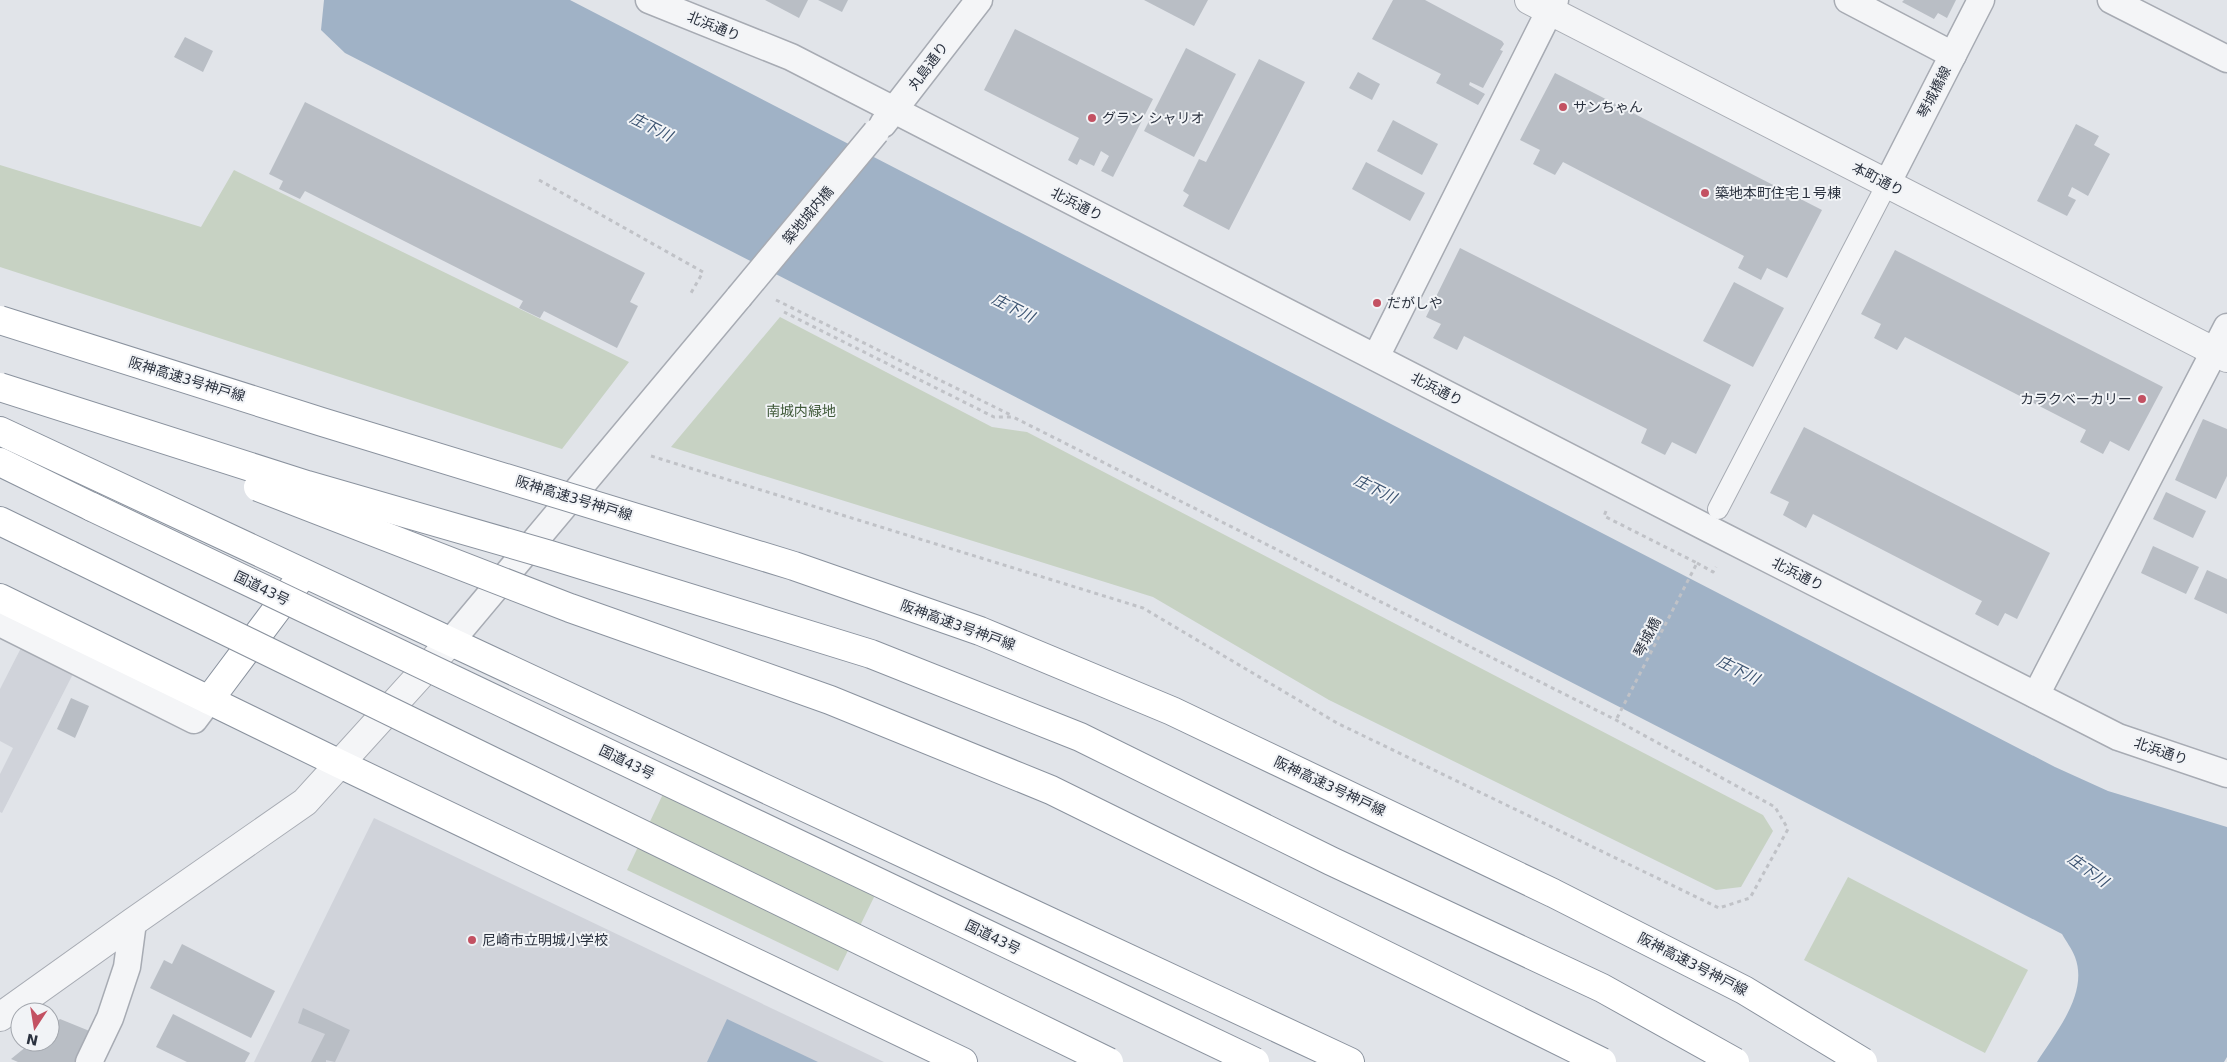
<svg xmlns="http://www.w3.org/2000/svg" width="2227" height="1062" viewBox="0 0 2227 1062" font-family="'DejaVu Sans','Noto Sans JP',sans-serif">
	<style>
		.built { fill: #d0d3da }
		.green { fill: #c7d2c3 }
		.water { fill: #a0b2c6 }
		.building { fill: #b9bec5 }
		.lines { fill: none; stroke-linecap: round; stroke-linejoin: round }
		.pedestrian-casing { stroke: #a7abb3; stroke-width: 22 }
		.minor-casing { stroke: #a7abb3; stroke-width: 29 }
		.tertiary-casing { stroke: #a7abb3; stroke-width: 30 }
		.trunk-casing { stroke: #8a929e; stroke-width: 30 }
		.path { stroke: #c0c2c7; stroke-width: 3; stroke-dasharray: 4 4; stroke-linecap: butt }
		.pedestrian { stroke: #f4f5f7; stroke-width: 20 }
		.minor { stroke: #f4f5f7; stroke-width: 26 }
		.tertiary { stroke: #f4f5f7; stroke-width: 28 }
		.trunk { stroke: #fff; stroke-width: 28 }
		.minor-bridge-casing { stroke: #a7abb3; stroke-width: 29; stroke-linecap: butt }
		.trunk-bridge-casing { stroke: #8a929e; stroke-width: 30; stroke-linecap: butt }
		.motorway-bridge-casing { stroke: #8a929e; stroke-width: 30; stroke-linecap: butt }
		.minor-bridge { stroke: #f4f5f7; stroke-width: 26 }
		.trunk-bridge { stroke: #fff; stroke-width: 28 }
		.motorway-bridge { stroke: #fff; stroke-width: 28 }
		.poi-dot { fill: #c35162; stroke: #f1f3f6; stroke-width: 2 }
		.labels { text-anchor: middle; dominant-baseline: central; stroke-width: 4; stroke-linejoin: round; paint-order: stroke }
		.street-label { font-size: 14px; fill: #2b323f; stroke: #f1f3f6 }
		.poi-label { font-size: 14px; fill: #2b323f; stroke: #f1f3f6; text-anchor: start }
		.park-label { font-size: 14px; fill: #405a3a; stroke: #f1f3f6 }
		.water-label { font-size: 15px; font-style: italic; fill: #39516f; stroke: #f1f3f6 }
	</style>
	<rect width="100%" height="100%" fill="#e1e4e9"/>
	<!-- built -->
	<g class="built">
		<path d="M21,648L73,674L2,813L0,812V774L13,748L0,741V689Z"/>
		<path d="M374,818L884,1062H254Z"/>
	</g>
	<!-- green -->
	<g class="green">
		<path d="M0,165L201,227L234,170L629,362L562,449L0,267Z"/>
		<path d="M780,317L992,427L1027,432L1763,815L1773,831L1741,887L1716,890L1329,700L1153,597L671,447Z"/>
		<path d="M664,792L876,893L838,971L627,870Z"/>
		<path d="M1848,877L2028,970L1985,1053L1804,960Z"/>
	</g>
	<!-- water -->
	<g class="water">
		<path d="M324,0H570L2055,767L2108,791L2227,827V1057L2224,1062H2037C2055,1033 2089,994 2075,957C2072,949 2066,941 2062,934L345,53L321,30Z"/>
		<path d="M727,1019L818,1062H707Z"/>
	</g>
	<!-- building -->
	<g class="building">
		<path d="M765,0H808L799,18Z"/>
		<path d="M818,0H848L842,12Z"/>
		<path d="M1144,0H1208L1194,26Z"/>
		<path d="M1393,0H1425L1502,41L1504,44L1500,50L1503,51L1483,88L1470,82L1469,85L1485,94L1478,105L1436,83L1441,74L1372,39Z"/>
		<path d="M1904,0H1956L1947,18L1938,13L1934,19L1902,2Z"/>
		<path d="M1015,29L1153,99L1113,177L1101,171L1109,156L1101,151L1094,166L1080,159L1077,165L1068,160L1079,138L984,90Z"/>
		<path d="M185,37L213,51L203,72L174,57Z"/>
		<path d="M1186,48L1236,74L1194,157L1144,131Z"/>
		<path d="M1259,59L1305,82L1229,230L1183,206L1189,195L1183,191L1199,159L1206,162Z"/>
		<path d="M1358,72L1380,84L1372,100L1349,88Z"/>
		<path d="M1555,73L1822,210L1787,278L1767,268L1761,280L1738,268L1744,256L1563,162L1555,175L1533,164L1540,150L1520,140Z"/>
		<path d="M305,102L645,273L630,302L638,306L617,348L544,311L540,318L519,308L523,301L305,191L300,199L279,189L283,181L269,174Z"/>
		<path d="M1393,120L1438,144L1422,175L1377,151Z"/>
		<path d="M2076,124L2099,136L2094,145L2110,154L2088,196L2072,187L2068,196L2076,200L2067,216L2037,201Z"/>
		<path d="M1366,162L1425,193L1410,221L1352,189Z"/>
		<path d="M1460,248L1731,385L1696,454L1672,442L1665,455L1641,443L1647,429L1464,336L1457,350L1433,338L1441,324L1426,317Z"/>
		<path d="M1895,250L2163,387L2129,451L2110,441L2103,454L2080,442L2086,430L1905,337L1897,350L1874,338L1881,324L1861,314Z"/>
		<path d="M1734,282L1784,308L1753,367L1703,341Z"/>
		<path d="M2203,419L2227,429V476L2216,499L2175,480Z"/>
		<path d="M1804,427L2050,553L2017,619L2005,613L1998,626L1975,614L1982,601L1813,514L1806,528L1783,515L1789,502L1770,493Z"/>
		<path d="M2166,492L2206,511L2193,538L2153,519Z"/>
		<path d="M2153,546L2199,567L2186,594L2141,573Z"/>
		<path d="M2207,570L2227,579V614L2194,599Z"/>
		<path d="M71,698L89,706L75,738L57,729Z"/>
		<path d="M182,944L275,991L251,1038L150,988L164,960L172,964Z"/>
		<path d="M303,1008L350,1030L335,1062L326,1060V1062H311L325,1034L298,1023Z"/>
		<path d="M173,1014L250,1053L245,1062H187L156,1047Z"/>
		<path d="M60,1019L92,1032L80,1062H18L11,1059L32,1042H50V1027Z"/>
	</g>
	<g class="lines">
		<defs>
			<path id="pedestrian" d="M1718,509L1887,184"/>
			<g id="minor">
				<path d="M649,0L791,57L1711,530L2118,737L2227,774"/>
				<path d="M1848,0L1953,55"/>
				<path d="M2111,0L2227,59"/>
				<path d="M883,124L979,0"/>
				<path d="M1887,184L1981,0"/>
				<path d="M1376,357L1555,0"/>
				<path d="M0,623L194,720L209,700"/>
				<path d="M452,640L739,297"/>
				<path d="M2036,695L2227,327"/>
				<path d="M89,1062L110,1018L127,967L133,922"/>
			</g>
			<g id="tertiary">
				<path d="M1529,0L2227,358"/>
				<path d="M0,1017L133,922L305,802L452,640"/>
			</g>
			<g id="trunk">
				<path d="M0,431C451,640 900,852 1350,1062"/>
				<path d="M0,462L92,507"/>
				<path d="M0,521L70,555"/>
				<path d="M0,598L340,764L963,1062"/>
				<path d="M209,700L298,581"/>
			</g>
		</defs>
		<!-- pedestrian casing -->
		<use href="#pedestrian" class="pedestrian-casing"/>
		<!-- minor casing -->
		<use href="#minor" class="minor-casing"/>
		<!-- tertiary casing -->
		<use href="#tertiary" class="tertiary-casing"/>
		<!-- trunk casing -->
		<use href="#trunk" class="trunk-casing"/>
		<!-- path -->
		<g class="path">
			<path d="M539,180L703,272L691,293"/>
			<path d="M776,300L1013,416"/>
			<path d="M651,456L1143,608L1337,723L1719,908L1750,898L1788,829L1775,807L1616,720L1013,417H994L784,312"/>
			<path d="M1606,511L1604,516L1697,563L1616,720"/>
			<path d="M1697,563L1713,572L1716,567"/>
		</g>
		<!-- pedestrian -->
		<use href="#pedestrian" class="pedestrian"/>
		<!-- minor -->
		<use href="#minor" class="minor"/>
		<!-- tertiary -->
		<use href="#tertiary" class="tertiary"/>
		<!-- trunk -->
		<use href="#trunk" class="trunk"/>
		<defs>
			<path id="minor-bridge" d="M739,297L876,132"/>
			<g id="trunk-bridge">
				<path d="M92,507L1255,1062"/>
				<path d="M70,555L1109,1062"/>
			</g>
			<g id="motorway-bridge">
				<path d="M0,320L322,422L794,566L980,631L1172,711L1553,893L1744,990L1863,1062"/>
				<path d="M0,387L307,485L550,555L871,654L1080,737L1331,861L1602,988L1735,1062"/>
				<path d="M258,487L570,608L830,700L1051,790L1602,1062"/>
			</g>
		</defs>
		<!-- minor-bridge casing -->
		<use href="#minor-bridge" class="minor-bridge-casing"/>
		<!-- trunk-bridge casing -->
		<use href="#trunk-bridge" class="trunk-bridge-casing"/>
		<!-- motorway-bridge casing -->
		<use href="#motorway-bridge" class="motorway-bridge-casing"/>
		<!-- minor-bridge -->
		<use href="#minor-bridge" class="minor-bridge"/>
		<!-- trunk-bridge -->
		<use href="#trunk-bridge" class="trunk-bridge"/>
		<!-- motorway-bridge -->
		<use href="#motorway-bridge" class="motorway-bridge"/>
	</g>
	<!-- markers -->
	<g class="poi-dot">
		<circle cx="1563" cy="107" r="5"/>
		<circle cx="1092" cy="118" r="5"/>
		<circle cx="1705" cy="193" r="5"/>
		<circle cx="1377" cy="303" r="5"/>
		<circle cx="2142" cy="399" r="5"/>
		<circle cx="472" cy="940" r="5"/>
	</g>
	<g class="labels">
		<!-- street labels -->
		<g class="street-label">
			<text transform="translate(714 26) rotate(22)">北浜通り</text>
			<text transform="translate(928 66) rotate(-53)">丸島通り</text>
			<text transform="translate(1934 92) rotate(-63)">琴城橋線</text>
			<text transform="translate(1878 179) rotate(27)">本町通り</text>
			<text transform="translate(1077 204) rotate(27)">北浜通り</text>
			<text transform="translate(808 215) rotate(-50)">築地城内橋</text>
			<text transform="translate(187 379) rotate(17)">阪神高速3号神戸線</text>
			<text transform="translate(1437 389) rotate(27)">北浜通り</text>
			<text transform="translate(574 498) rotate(17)">阪神高速3号神戸線</text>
			<text transform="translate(1798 574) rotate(27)">北浜通り</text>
			<text transform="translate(262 588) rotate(26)">国道43号</text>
			<text transform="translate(958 625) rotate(20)">阪神高速3号神戸線</text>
			<text transform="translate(1647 637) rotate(-63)">琴城橋</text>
			<text transform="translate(2161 751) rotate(19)">北浜通り</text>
			<text transform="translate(627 762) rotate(26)">国道43号</text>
			<text transform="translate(1330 786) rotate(25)">阪神高速3号神戸線</text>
			<text transform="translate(993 937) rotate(26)">国道43号</text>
			<text transform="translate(1693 964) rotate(27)">阪神高速3号神戸線</text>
		</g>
		<!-- poi labels -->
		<g class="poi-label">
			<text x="1573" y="107">サンちゃん</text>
			<text x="1102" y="118">グラン シャリオ</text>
			<text x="1715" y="193">築地本町住宅１号棟</text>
			<text x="1387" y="303">だがしや</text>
			<text x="2132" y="399" text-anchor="end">カラクベーカリー</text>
			<text x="482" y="940">尼崎市立明城小学校</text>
		</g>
		<!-- park labels -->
		<g class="park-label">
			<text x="801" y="411">南城内緑地</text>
		</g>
		<!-- water labels -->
		<g class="water-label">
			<text transform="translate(651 127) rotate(27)">庄下川</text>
			<text transform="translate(1013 308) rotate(27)">庄下川</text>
			<text transform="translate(1375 489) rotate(27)">庄下川</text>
			<text transform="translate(1738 670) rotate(27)">庄下川</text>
			<text transform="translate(2088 870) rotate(36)">庄下川</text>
		</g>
	</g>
	<!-- north arrow -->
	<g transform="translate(35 1027) rotate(192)"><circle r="24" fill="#f1f3f6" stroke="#a2a6ad"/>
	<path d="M0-4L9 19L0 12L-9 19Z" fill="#c35162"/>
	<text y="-8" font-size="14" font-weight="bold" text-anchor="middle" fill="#2b323f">N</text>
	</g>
</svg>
